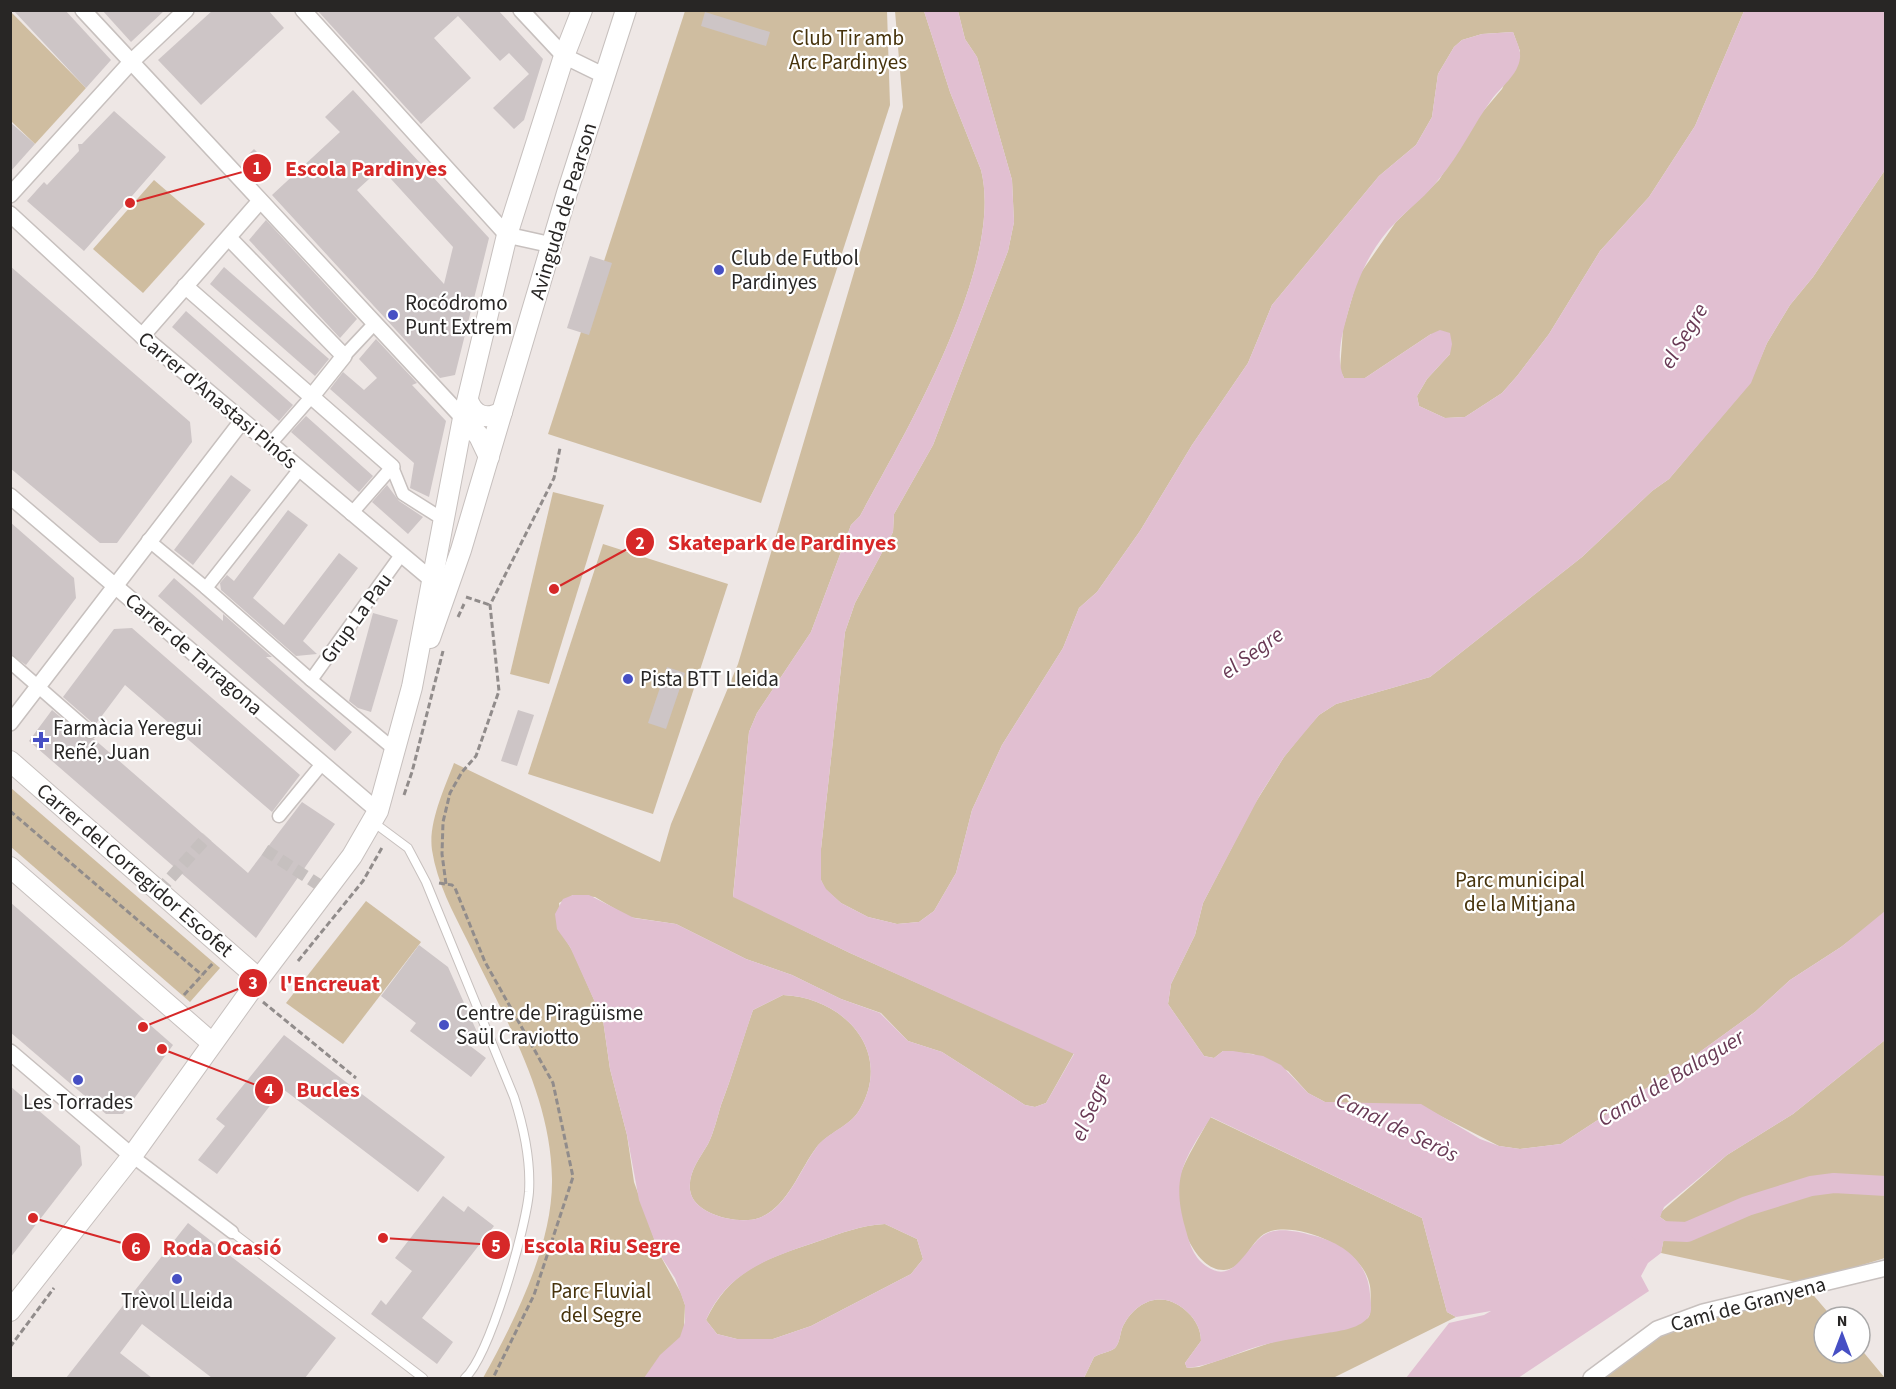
<svg xmlns="http://www.w3.org/2000/svg" width="1896" height="1389" viewBox="0 0 1896 1389" font-family="'Source Sans 3',sans-serif">
	<style>
		.green { fill: #cfbda0 }
		.water { fill: #e1bfd1; fill-rule: evenodd }
		.lines { fill: none; stroke-linecap: round; stroke-linejoin: round }
		.canal { stroke: #e1bfd1; stroke-width: 20 }
		.building { fill: #cdc5c6; fill-rule: evenodd }
		.pedestrian-tunnel { stroke: #c6c0bf; stroke-width: 12; stroke-dasharray: 12 6; stroke-linecap: butt }
		.service-casing { stroke: #c7c0be; stroke-width: 10 }
		.pedestrian-casing { stroke: #c7c0be; stroke-width: 15 }
		.minor-casing { stroke: #c7c0be; stroke-width: 18 }
		.tertiary-casing { stroke: #c7c0be; stroke-width: 22 }
		.path { stroke: #918c8b; stroke-width: 3; stroke-dasharray: 6 3; stroke-linecap: butt }
		.service { stroke: #fff; stroke-width: 8 }
		.pedestrian { stroke: #fff; stroke-width: 12 }
		.minor { stroke: #fff; stroke-width: 15 }
		.tertiary { stroke: #fff; stroke-width: 20 }
		.poi-dot { fill: #464fc4; stroke: #fff; stroke-width: 2 }
		.labels { text-anchor: middle; dominant-baseline: central; stroke-width: 4.5; stroke-linejoin: round; paint-order: stroke }
		.park-label { font-size: 21px; fill: #47330c; stroke: #fff }
		.street-label { font-size: 21px; fill: #282625; stroke: #fff }
		.poi-label { font-size: 21px; fill: #282625; stroke: #fff; text-anchor: start }
		.water-label { font-size: 22px; font-style: italic; fill: #693a55; stroke: #fff }
		.leader { fill: none; stroke: #d62828; stroke-width: 2 }
		.callout-dot { fill: #d62828; stroke: #fff; stroke-width: 2 }
		.mark-label { font-size: 18px; text-anchor: middle; font-weight: bold; fill: #fff }
		.callout-label { font-size: 22px; text-anchor: middle; font-weight: bold; fill: #d62828; stroke: #fff; stroke-width: 4.5; stroke-linejoin: round; paint-order: stroke }
	</style>
	<rect width="100%" height="100%" fill="#eee7e5"/>
	<!-- green -->
	<g class="green">
		<path d="M10,11L86,88L35,144L11,121Z"/>
		<path d="M685,11H887L890,105L761,503L548,434Z"/>
		<path d="M895,11H924L950,92L981,170C1005,265 905,433 860,516L851,525L811,632L757,713L749,732L733,896L850,953L1074,1053L1046,1103L1035,1107L1025,1105L942,1052L908,1041L881,1013L841,999L792,975L746,959L676,924L629,917L595,897L573,895L559,903L564,937L573,952L603,1020L610,1069L627,1135L634,1182L660,1255L681,1293L685,1305L684,1327L734,1378H483C514,1322 553,1245 552,1179C551,1094 504,1017 468,942C453,912 437,883 432,850C428,823 445,787 454,763L660,862L671,824L738,664L903,107Z"/>
		<path d="M958,11H1744L1695,126L1649,197L1600,251L1549,334L1517,376L1502,393L1465,417L1445,418L1419,406L1417,396L1427,379L1450,354L1431,334L1365,378H1344L1340,370L1343,329L1358,277L1396,222L1439,180L1480,115L1502,89L1520,51L1513,32L1482,34L1462,40L1454,47L1438,74L1432,117L1416,145L1379,176L1272,305L1248,363L1192,445L1140,531L1097,592L1079,608L1063,648L1002,745L972,810L956,873L934,911L919,922L897,924L868,917L841,903L825,889L821,880V849L845,632L855,603L893,532L894,514L933,445L1008,251L1014,222L1012,180L977,57L965,39Z"/>
		<path d="M1885,170L1884,914L1841,947L1790,980L1755,1012L1679,1067L1561,1144L1520,1149L1499,1146L1429,1110L1325,1102L1308,1093L1288,1071L1253,1054L1223,1051L1214,1058L1204,1056L1168,1004L1171,984L1195,935L1203,903L1254,805L1284,757L1304,732L1319,715L1336,704L1430,677L1582,557L1652,491L1669,479L1750,383L1767,343L1790,305L1813,277Z"/>
		<path d="M154,180L205,224L143,293L93,249Z"/>
		<path d="M553,492L604,505L549,684L510,674Z"/>
		<path d="M603,544L728,584L653,814L528,774Z"/>
		<path d="M11,788L220,968L190,1002L11,847Z"/>
		<path d="M366,901L421,942L343,1044L286,1003Z"/>
		<path d="M783,995C842,997 894,1050 860,1109C850,1127 828,1132 816,1148C800,1169 787,1208 759,1218C739,1225 693,1215 690,1190C688,1172 700,1158 708,1144C714,1132 717,1118 721,1105C733,1074 742,1041 753,1010Z"/>
		<path d="M1885,1040V1258L1803,1283L1832,1317H1824V1353H1860V1348L1885,1378H1601L1641,1346L1703,1312L1801,1283L1661,1253L1667,1222L1660,1217L1661,1212L1727,1155L1793,1114Z"/>
		<path d="M1210,1117L1422,1218L1447,1312L1456,1317L1333,1378H1084L1094,1357C1100,1353 1111,1352 1115,1348C1120,1343 1120,1332 1123,1326C1136,1301 1161,1290 1184,1309C1194,1317 1201,1328 1201,1341L1185,1363L1187,1368L1199,1367L1276,1341L1345,1329L1368,1318L1370,1314C1370,1304 1372,1291 1369,1282C1361,1249 1303,1223 1271,1231C1249,1237 1247,1269 1224,1270C1191,1271 1170,1203 1179,1178C1186,1157 1200,1137 1210,1117Z"/>
		<path d="M885,1224L917,1239L923,1259L911,1274L811,1326L773,1339H737L717,1334L706,1320C731,1268 769,1258 819,1241C842,1233 861,1225 885,1224Z"/>
	</g>
	<!-- water -->
	<path class="water" d="M924,11H958L965,39L977,57L1012,180L1014,222L1008,251L933,445L894,514L893,532L855,603L845,632L821,849V880L826,889L841,903L868,917L897,924L919,922L934,911L956,873L972,810L1002,745L1063,648L1079,608L1097,592L1140,531L1192,445L1248,363L1272,305L1379,176L1416,145L1432,117L1438,74L1454,47L1462,40L1482,34L1513,32C1516,41 1521,49 1520,58C1518,75 1501,87 1492,99C1473,125 1460,155 1439,179C1427,195 1411,207 1397,221C1369,248 1355,284 1346,320C1341,338 1336,361 1344,378H1365L1431,334L1440,330L1450,333L1452,344L1450,354L1427,379L1417,396L1419,406L1445,418L1465,417L1502,393L1517,376L1549,334L1600,251L1649,197L1695,126L1744,11H1885V170L1813,277L1790,305L1767,343L1751,383L1669,479L1652,491L1582,557L1430,677L1336,704L1319,715L1284,757L1260,795L1203,903L1195,935L1171,984L1168,1004L1204,1056L1214,1058L1223,1051H1233L1263,1056L1281,1065L1308,1093L1325,1102L1421,1104L1480,1139L1499,1146L1520,1149L1561,1144L1679,1067L1755,1012L1790,980L1841,947L1885,911V1040L1793,1114L1727,1155L1664,1207L1660,1217L1667,1222L1661,1253L1648,1263L1641,1276L1649,1291L1518,1378H1406L1449,1323L1484,1315L1491,1311L1456,1317L1447,1312L1422,1218L1211,1117C1184,1160 1171,1177 1185,1227C1189,1241 1192,1256 1206,1266C1237,1288 1247,1239 1270,1232C1282,1228 1300,1232 1311,1235C1342,1242 1368,1261 1370,1294C1370,1301 1373,1310 1369,1316C1362,1328 1340,1331 1327,1333C1303,1337 1280,1340 1256,1347C1233,1354 1211,1366 1187,1368L1185,1363L1201,1341C1201,1328 1194,1317 1184,1309C1161,1290 1136,1301 1123,1326C1120,1332 1120,1343 1115,1348C1111,1352 1100,1353 1094,1357L1084,1378H644L660,1355L680,1337L685,1322V1305L675,1278L660,1255L639,1200L627,1135L610,1069L603,1020L570,947L557,929L555,914L563,899L573,895H589L634,918L676,924L746,959L792,975L841,999L880,1013L908,1041L942,1052L1025,1105L1035,1107L1046,1103L1074,1054L850,953L733,897L749,732L757,713L811,632L851,525L860,516C905,433 1005,265 981,170L950,92ZM783,995C842,997 894,1050 860,1109C850,1127 827,1132 816,1148C800,1170 787,1208 759,1218C739,1225 693,1215 690,1190C688,1172 700,1158 708,1144C714,1132 717,1118 721,1105C733,1074 742,1042 753,1010ZM885,1224L917,1239L923,1259L911,1274L811,1326L773,1339H737L717,1334L706,1320C727,1271 772,1257 819,1241C842,1233 861,1225 885,1224Z"/>
	<g class="lines">
		<!-- canal -->
		<path class="canal" d="M1639,1230L1687,1232L1747,1206L1811,1186L1834,1183L1886,1186"/>
	</g>
	<!-- building -->
	<g class="building">
		<path d="M13,10H65L111,60L86,88Z"/>
		<path d="M102,10H165L131,42Z"/>
		<path d="M213,10H268L284,28L201,105L158,60Z"/>
		<path d="M317,10H498L543,59L524,120L514,129L493,108L529,74L509,53L500,61L458,16L434,38L471,78L421,124Z"/>
		<path d="M705,12L770,32L766,46L701,26Z"/>
		<path d="M353,90L489,238L455,375L440,378L272,195L340,132L325,117ZM381,168L453,247L444,284L357,190Z"/>
		<path d="M114,111L166,157L84,251L27,201L44,182L47,185L79,151L78,144H82Z"/>
		<path d="M10,122L35,144L10,172Z"/>
		<path d="M254,149L265,160L252,171L242,161Z"/>
		<path d="M266,220L357,319L340,338L249,240Z"/>
		<path d="M590,256L612,263L589,335L567,328Z"/>
		<path d="M10,266L190,422L192,442L117,543H100L10,468Z"/>
		<path d="M224,267L329,359L315,376L210,284Z"/>
		<path d="M186,311L293,405L279,421L172,327Z"/>
		<path d="M376,339L417,383L412,385L446,421L429,497L410,488L414,463L330,389L343,372L364,390L377,378L359,359Z"/>
		<path d="M306,416L373,476L359,492L291,432Z"/>
		<path d="M231,475L251,490L193,565L174,550Z"/>
		<path d="M387,485L399,501L423,517L408,534L372,502Z"/>
		<path d="M288,510L308,525L253,598L284,625L339,553L358,568L303,641L317,654L296,656L221,590L220,583L227,575L234,581Z"/>
		<path d="M10,522L74,578L76,598L26,665L10,654Z"/>
		<path d="M174,578L223,621V614L272,657H266L352,732L335,751L158,596Z"/>
		<path d="M373,613L398,620L371,712L358,708L349,701Z"/>
		<path d="M132,628L300,775L272,812L125,685L95,725L63,697L114,629Z"/>
		<path d="M667,667L685,673L666,729L648,723Z"/>
		<path d="M52,710L85,738L94,739L248,873L302,802L335,824L256,938L29,741Z"/>
		<path d="M518,710L534,715L517,766L501,761Z"/>
		<path d="M10,902L173,1045L123,1114H106L10,1032Z"/>
		<path d="M419,945L448,967L477,1032L461,1039L486,1058L471,1077L410,1031L416,1023L381,996Z"/>
		<path d="M284,1035L445,1157L418,1192L283,1089L217,1174L198,1160L225,1126L216,1119Z"/>
		<path d="M10,1086L80,1146L82,1165L10,1258Z"/>
		<path d="M443,1196L464,1212L468,1206L494,1226L422,1318L453,1342L437,1364L371,1314L381,1300L386,1305L412,1271L395,1258Z"/>
		<path d="M188,1223L336,1338L305,1378H212L142,1324L120,1353L152,1378H66Z"/>
	</g>
	<g class="lines">
		<!-- pedestrian-tunnel -->
		<g class="pedestrian-tunnel">
			<path d="M265,850L327,890"/>
			<path d="M159,891L207,837"/>
		</g>
		<defs>
			<g id="service">
				<path d="M373,822L408,848L426,882L514,1097C524,1128 531,1159 529,1192C526,1228 490,1355 465,1378"/>
				<path d="M232,1232L423,1378"/>
			</g>
			<g id="pedestrian">
				<path d="M344,356L375,323"/>
				<path d="M270,444L312,396"/>
				<path d="M299,470L206,588L311,680L401,555"/>
				<path d="M351,514L392,467L403,494L444,520"/>
				<path d="M148,540L206,588"/>
				<path d="M10,662L90,732"/>
				<path d="M311,680L395,750"/>
				<path d="M279,816L321,765"/>
				<path d="M132,1156L232,1232"/>
			</g>
			<g id="minor">
				<path d="M83,10L463,418"/>
				<path d="M303,10L507,235L552,245"/>
				<path d="M521,10L564,56L605,76"/>
				<path d="M10,195L131,62L186,10"/>
				<path d="M10,214L142,336L432,580"/>
				<path d="M229,238L344,356L312,396"/>
				<path d="M185,286L392,467"/>
				<path d="M142,336L260,201"/>
				<path d="M10,496L378,811"/>
				<path d="M10,723L242,421"/>
				<path d="M10,1052L132,1156"/>
				<path d="M1591,1378L1657,1329L1703,1312L1886,1268"/>
			</g>
			<g id="tertiary">
				<path d="M468,400C474,417 487,420 502,412"/>
				<path d="M463,418L479,436L489,457"/>
				<path d="M430,638L461,550L567,193L626,10"/>
				<path d="M10,761L259,979"/>
				<path d="M10,867L212,1043"/>
				<path d="M10,1311L132,1156L259,979L352,856L378,811L412,687L463,418L507,235L564,56L582,10"/>
			</g>
		</defs>
		<!-- service casing -->
		<use href="#service" class="service-casing"/>
		<!-- pedestrian casing -->
		<use href="#pedestrian" class="pedestrian-casing"/>
		<!-- minor casing -->
		<use href="#minor" class="minor-casing"/>
		<!-- tertiary casing -->
		<use href="#tertiary" class="tertiary-casing"/>
		<!-- path -->
		<g class="path">
			<path d="M466,597L490,605"/>
			<path d="M458,617L464,604"/>
			<path d="M404,795L412,772L443,651"/>
			<path d="M10,811L202,975"/>
			<path d="M439,883L452,885L455,888L485,962L553,1083L573,1177L534,1295L493,1378"/>
			<path d="M446,884L442,854L443,822L450,793L462,772L476,756L499,691L490,605L554,478L560,448"/>
			<path d="M298,961L363,881L383,846"/>
			<path d="M184,995L214,962"/>
			<path d="M263,1002L356,1078"/>
			<path d="M10,1347L54,1288"/>
		</g>
		<!-- service -->
		<use href="#service" class="service"/>
		<!-- pedestrian -->
		<use href="#pedestrian" class="pedestrian"/>
		<!-- minor -->
		<use href="#minor" class="minor"/>
		<!-- tertiary -->
		<use href="#tertiary" class="tertiary"/>
	</g>
	<!-- markers -->
	<g class="poi-dot">
		<circle cx="719" cy="270" r="6"/>
		<circle cx="393" cy="315" r="6"/>
		<circle cx="628" cy="679" r="6"/>
		<path d="M38 731h6v6h6v6h-6v6h-6v-6h-6v-6h6z"/>
		<circle cx="444" cy="1025" r="6"/>
		<circle cx="78" cy="1080" r="6"/>
		<circle cx="177" cy="1279" r="6"/>
	</g>
	<g class="labels">
		<!-- park labels -->
		<g class="park-label">
			<text x="848" y="38">Club Tir amb<tspan x="848" dy="24">Arc Pardinyes</tspan></text>
			<text x="1520" y="880">Parc municipal<tspan x="1520" dy="24">de la Mitjana</tspan></text>
			<text x="601" y="1291">Parc Fluvial<tspan x="601" dy="24">del Segre</tspan></text>
		</g>
		<!-- street labels -->
		<g class="street-label">
			<text transform="translate(563 211) rotate(-73)">Avinguda de Pearson</text>
			<text transform="translate(218 400) rotate(40)">Carrer d'Anastasi Pinós</text>
			<text transform="translate(356 618) rotate(-54)">Grup La Pau</text>
			<text transform="translate(194 654) rotate(41)">Carrer de Tarragona</text>
			<text transform="translate(135 870) rotate(41)">Carrer del Corregidor Escofet</text>
			<text transform="translate(1748 1304) rotate(-15)">Camí de Granyena</text>
		</g>
		<!-- poi labels -->
		<g class="poi-label">
			<text x="731" y="258">Club de Futbol<tspan x="731" dy="24">Pardinyes</tspan></text>
			<text x="405" y="303">Rocódromo<tspan x="405" dy="24">Punt Extrem</tspan></text>
			<text x="640" y="679">Pista BTT Lleida</text>
			<text x="53" y="728">Farmàcia Yeregui<tspan x="53" dy="24">Reñé, Juan</tspan></text>
			<text x="456" y="1013">Centre de Piragüisme<tspan x="456" dy="24">Saül Craviotto</tspan></text>
			<text x="78" y="1102" text-anchor="middle">Les Torrades</text>
			<text x="177" y="1301" text-anchor="middle">Trèvol Lleida</text>
		</g>
		<!-- water labels -->
		<g class="water-label">
			<text transform="translate(1684 336) rotate(-59)">el Segre</text>
			<text transform="translate(1252 653) rotate(-36)">el Segre</text>
			<text transform="translate(1671 1078) rotate(-31)">Canal de Balaguer</text>
			<text transform="translate(1091 1107) rotate(-67)">el Segre</text>
			<text transform="translate(1397 1127) rotate(26)">Canal de Seròs</text>
		</g>
	</g>
	<!-- callouts -->
	<path class="leader" d="M130 203L257 168M554 589L640 542M143 1027L253 983M162 1049L269 1090M383 1238L496 1245M33 1218L136 1247"/>
	<g class="callout-dot">
		<circle cx="130" cy="203" r="6"/>
		<circle cx="554" cy="589" r="6"/>
		<circle cx="143" cy="1027" r="6"/>
		<circle cx="162" cy="1049" r="6"/>
		<circle cx="383" cy="1238" r="6"/>
		<circle cx="33" cy="1218" r="6"/>
		<circle cx="257" cy="168" r="15"/>
		<circle cx="640" cy="542" r="15"/>
		<circle cx="253" cy="983" r="15"/>
		<circle cx="269" cy="1090" r="15"/>
		<circle cx="496" cy="1245" r="15"/>
		<circle cx="136" cy="1247" r="15"/>
	</g>
	<g class="mark-label">
		<text x="257" y="174">1</text>
		<text x="640" y="549">2</text>
		<text x="253" y="989">3</text>
		<text x="269" y="1096">4</text>
		<text x="496" y="1252">5</text>
		<text x="136" y="1254">6</text>
	</g>
	<g class="callout-label">
		<text x="366" y="176">Escola Pardinyes</text>
		<text x="782" y="550">Skatepark de Pardinyes</text>
		<text x="330" y="991">l'Encreuat</text>
		<text x="328" y="1097">Bucles</text>
		<text x="602" y="1253">Escola Riu Segre</text>
		<text x="222" y="1255">Roda Ocasió</text>
	</g>
	<!-- border -->
	<rect width="1896" height="1389" fill="none" stroke="#282625" stroke-width="24"/>
	<!-- north arrow -->
	<g transform="translate(1842 1335)"><circle r="28" fill="#ffffff" stroke="#a9a8a8" stroke-width="1.5"/>
	<path d="M0-4.5L10 22L0 15L-10 22Z" fill="#464fc4"/>
	<text y="-9" font-size="16" font-weight="bold" text-anchor="middle" fill="#282625">N</text>
	</g>
</svg>
